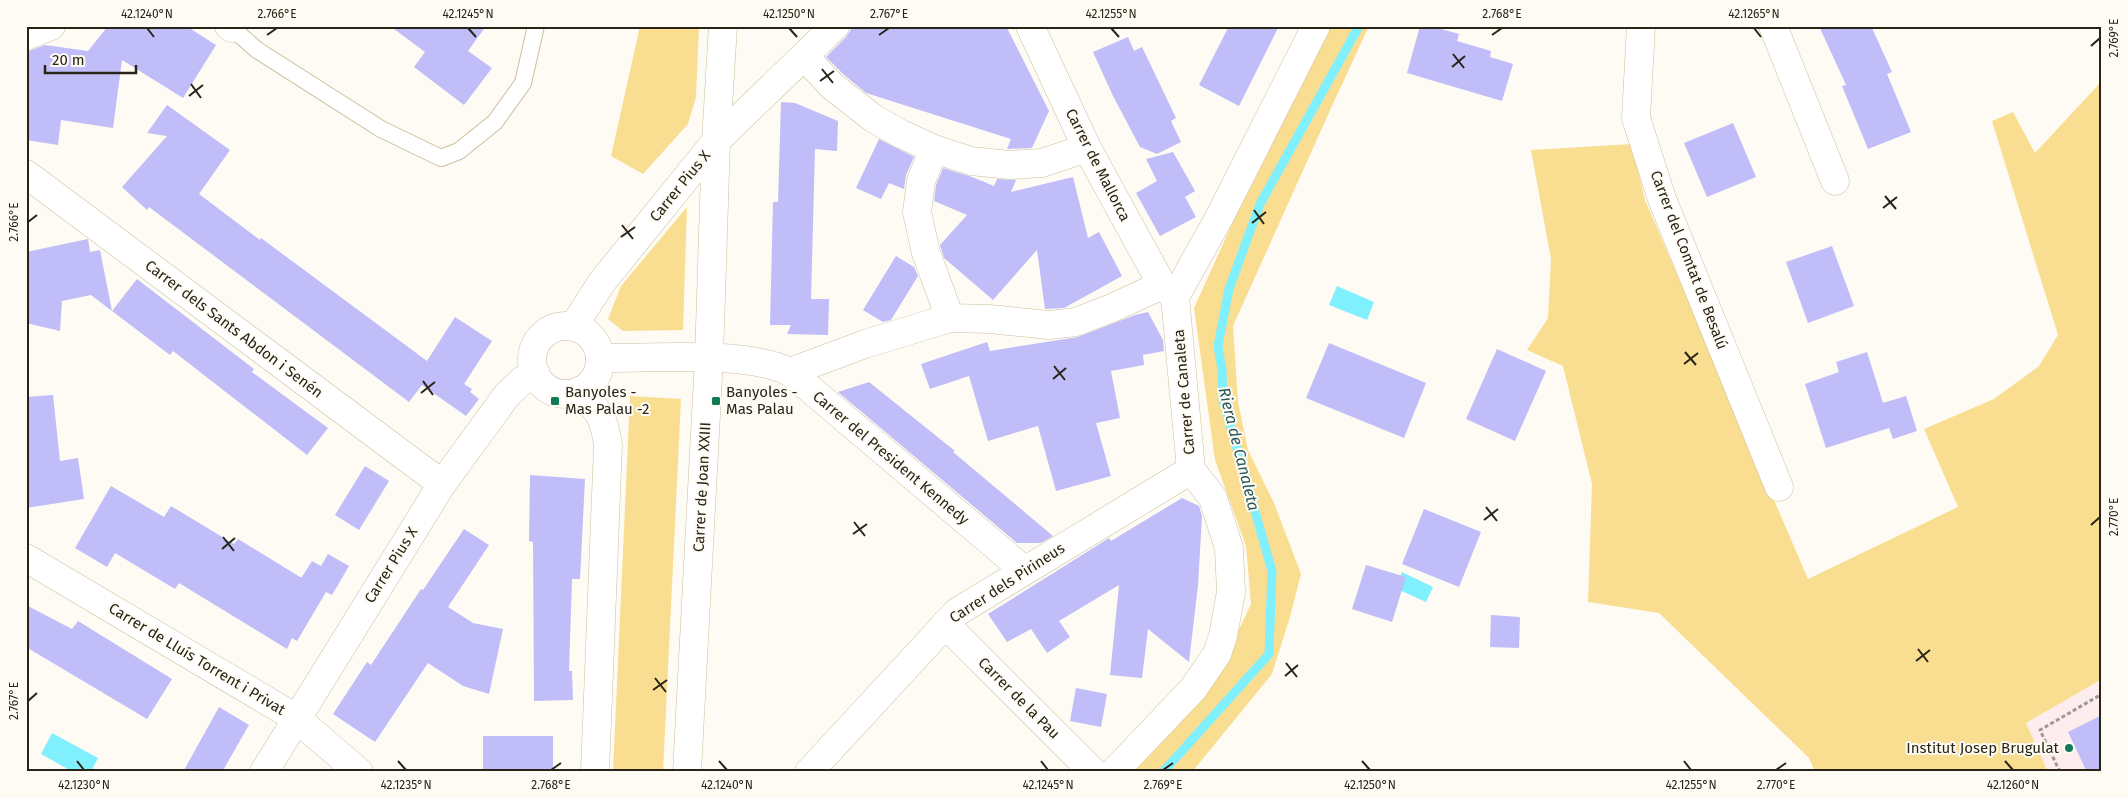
<svg xmlns="http://www.w3.org/2000/svg" width="2128" height="798" viewBox="0 0 2128 798" font-family="'Fira Sans',sans-serif">
	<style>
		.education { fill: #fdedee }
		.green { fill: #f9de91 }
		.water { fill: #80effe }
		.lines { fill: none; stroke-linecap: round; stroke-linejoin: round }
		.stream { stroke: #80effe; stroke-width: 9 }
		.building { fill: #c0bdf8 }
		.service-casing { stroke: #cbbf9d; stroke-width: 18 }
		.minor-casing { stroke: #cbbf9d; stroke-width: 29 }
		.path { stroke: #9c998f; stroke-width: 3; stroke-dasharray: 4 2.5; stroke-linecap: butt }
		.service { stroke: #fff; stroke-width: 16 }
		.minor { stroke: #fff; stroke-width: 28 }
		.ticks { fill: none; stroke: #282417; stroke-width: 2 }
		.poi-dot { fill: #117b55; stroke: #fefbf4; stroke-width: 2 }
		.labels { text-anchor: middle; dominant-baseline: central; stroke-width: 4; stroke-linejoin: round; paint-order: stroke }
		.street-label { font-size: 15px; fill: #282417; stroke: #fefbf4 }
		.poi-label { font-size: 15px; fill: #282417; stroke: #fefbf4; text-anchor: start }
		.water-label { font-size: 16px; font-style: italic; fill: #27585e; stroke: #fefbf4 }
		.neatline { fill: none; stroke: #282417; stroke-width: 2 }
		.ticks-label { font-size: 12px; text-anchor: middle; fill: #282417 }
	</style>
	<rect width="100%" height="100%" fill="#fefbf4"/>
	<!-- education -->
	<path class="education" d="M2102,679V772H2048L2026,723Z"/>
	<!-- green -->
	<g class="green">
		<path d="M640,26H699L696,97L688,124L643,174L611,156Z"/>
		<path d="M1329,26H1369L1332,106L1233,326L1238,402L1248,450L1274,503L1301,574L1290,617L1272,674L1192,772H1132L1164,739L1221,668L1251,604L1246,546L1215,460L1194,308L1233,222L1312,65Z"/>
		<path d="M2102,81V679L2026,723L2048,772H1815L1809,758L1659,613L1588,602L1592,484L1563,366L1527,350L1548,318L1551,259L1531,150L1632,144L1645,200L1808,579L1958,507L1924,429L1994,399L2039,366L2058,335L1992,121L2013,112L2035,153Z"/>
		<path d="M687,207L683,330L623,331L608,319L621,286Z"/>
		<path d="M630,396L681,399L663,772H613Z"/>
	</g>
	<!-- water -->
	<g class="water">
		<path d="M1337,286L1374,302L1367,320L1329,305Z"/>
		<path d="M1402,572L1433,587L1426,602L1395,588Z"/>
		<path d="M52,733L98,758L91,772H73L41,754Z"/>
	</g>
	<g class="lines">
		<!-- stream -->
		<path class="stream" d="M1163,772L1269,654L1272,571L1223,400L1222,370L1218,346L1229,289L1260,204L1359,26"/>
	</g>
	<!-- building -->
	<g class="building">
		<path d="M108,26H186L216,45L183,98L122,60L113,128L61,120L58,145L26,140V68L29,51L45,45L88,51Z"/>
		<path d="M390,26H486L468,51L492,68L464,105L414,67L425,52Z"/>
		<path d="M853,26H1006L1049,111L1032,148L1007,149L1011,139L866,93L843,74L826,57L846,37Z"/>
		<path d="M1229,26H1279L1239,106L1199,85Z"/>
		<path d="M1420,26H1431L1459,34L1457,41L1491,51L1490,57L1513,64L1502,101L1407,73Z"/>
		<path d="M1819,26H1871L1892,72L1887,74L1911,132L1868,149L1842,86L1846,85Z"/>
		<path d="M1128,37L1134,51L1142,47L1176,118L1171,121L1181,142L1157,154L1140,147L1113,96L1093,52Z"/>
		<path d="M781,102L795,103L838,121L837,151L815,149L811,299H829L828,335L787,334L791,325H770L773,202H778Z"/>
		<path d="M167,105L230,150L199,194L260,240L261,238L427,361L455,317L492,341L464,384L472,389L470,392L479,399L466,416L422,385L409,402L149,207L147,210L122,187L167,136L147,133Z"/>
		<path d="M1733,123L1756,177L1707,197L1684,143Z"/>
		<path d="M879,139L914,157L906,175L904,189L889,183L881,199L856,188Z"/>
		<path d="M1173,152L1195,191L1185,197L1196,217L1160,236L1136,193L1157,181L1146,159Z"/>
		<path d="M943,168L972,177L994,186L997,179L1016,180L1011,192L1073,177L1088,238L1099,232L1122,276L1064,308L1045,309L1037,250L993,300L944,258L940,245L967,215L934,201L936,185Z"/>
		<path d="M88,239L90,252L100,250L112,311L91,295L62,301L60,331L26,323V252Z"/>
		<path d="M1832,246L1854,306L1808,323L1786,262Z"/>
		<path d="M896,256L914,267L918,276L891,320L883,322L863,310Z"/>
		<path d="M137,279L254,369L252,372L328,428L307,455L173,351L170,355L112,311Z"/>
		<path d="M1148,312L1163,340L1164,351L1143,355L1144,365L1111,371L1120,418L1096,423L1111,476L1056,491L1038,426L988,441L969,376L930,389L921,364L987,342L990,351L1078,337L1135,315Z"/>
		<path d="M1329,343L1426,383L1404,438L1306,398Z"/>
		<path d="M1497,349L1546,371L1515,441L1466,419Z"/>
		<path d="M1867,352L1883,403L1906,396L1917,431L1893,439L1889,428L1826,448L1805,384L1839,372L1836,362Z"/>
		<path d="M869,382L955,451L953,452L1053,536L1041,543H1017L838,392Z"/>
		<path d="M53,395L60,461L78,458L84,499L26,508V397Z"/>
		<path d="M365,466L389,481L359,530L335,515Z"/>
		<path d="M530,475L585,479L580,579H572L569,671H572L573,700L534,701L533,542L529,541Z"/>
		<path d="M111,486L164,517L171,506L234,544L238,539L300,577H302L312,561L321,566L328,554L349,566L332,595L326,592L297,641L292,638L287,649L179,583L175,589L115,553L107,567L75,548Z"/>
		<path d="M1182,498L1199,506L1202,516L1198,585L1189,662L1148,629L1142,678L1110,675L1119,585L1059,621L1070,637L1047,653L1031,629L1007,642L988,614L1109,538L1111,541Z"/>
		<path d="M1424,509L1481,532L1459,587L1402,564Z"/>
		<path d="M464,529L489,545L448,607L473,623L503,629L489,694L463,686L428,663L375,742L333,714L367,662L371,665L421,589L423,590Z"/>
		<path d="M1366,565L1406,577L1392,622L1352,609Z"/>
		<path d="M26,605L72,629L78,621L172,679L147,719L26,647Z"/>
		<path d="M1491,615L1520,617L1519,648L1490,647Z"/>
		<path d="M1076,688L1107,694L1101,727L1070,721Z"/>
		<path d="M219,707L249,725L222,772H183Z"/>
		<path d="M2102,715V772H2087L2068,732Z"/>
		<rect x="483" y="736" width="70" height="36"/>
	</g>
	<g class="lines">
		<defs>
			<path id="service" d="M232,28L257,50L381,129L441,158L459,151L495,122L523,83L536,26"/>
			<g id="minor">
				<path d="M229,26L232,28"/>
				<path d="M1030,26L1087,148L1162,285L1175,297"/>
				<path d="M1641,26L1636,118L1662,199L1779,487"/>
				<path d="M1773,26L1835,181"/>
				<path d="M26,36L51,26"/>
				<path d="M804,56L832,86L873,118L901,134L934,149L971,161L1010,165L1042,163L1087,148"/>
				<path d="M934,149L921,181L917,212L926,253L950,318"/>
				<path d="M26,174L442,484"/>
				<circle cx="566" cy="360" r="34"/>
				<path d="M573,327L602,282L716,141L835,26"/>
				<path d="M600,358C652,359 745,350 790,372L1024,570"/>
				<path d="M790,372L865,344L950,318L989,319L1049,325L1076,322L1112,308L1162,285"/>
				<path d="M579,391C599,411 604,416 608,445L595,772"/>
				<path d="M26,558L296,718L359,772"/>
				<path d="M945,624L1093,772"/>
				<path d="M264,772L442,484L507,395L523,380L536,374"/>
				<path d="M687,772L709,358L716,141L723,26"/>
				<path d="M809,772L957,612L1191,470"/>
				<path d="M1114,772L1193,689L1217,654L1223,636L1231,592L1229,548L1213,498L1191,470L1175,297L1220,216L1316,26"/>
			</g>
		</defs>
		<!-- service casing -->
		<use href="#service" class="service-casing"/>
		<!-- minor casing -->
		<use href="#minor" class="minor-casing"/>
		<!-- path -->
		<g class="path">
			<path d="M1977,26V28"/>
			<path d="M2060,772L2040,730L2102,694"/>
		</g>
		<!-- service -->
		<use href="#service" class="service"/>
		<!-- minor -->
		<use href="#minor" class="minor"/>
	</g>
	<!-- ticks -->
	<path class="ticks" d="M147,28L154,37M468,28L476,37M789,28L797,37M1111,28L1119,37M1754,28L1761,37M267,35L277,28M879,35L889,28M1492,35L1502,28M2091,46L2100,38M1453,54L1464,68M1452,67L1465,56M822,69L833,83M820,81L834,71M191,84L201,98M189,96L203,85M1885,196L1896,209M1883,208L1897,197M1254,210L1264,224M28,222L37,215M1252,223L1266,212M622,225L633,239M621,237L635,227M1685,352L1696,365M1684,364L1698,353M1054,366L1065,380M1053,379L1066,368M423,381L433,395M421,393L435,382M1486,507L1497,521M1484,520L1498,509M854,522L865,536M2091,525L2100,517M853,534L867,524M223,537L234,551M222,549L235,538M1918,649L1928,662M1916,661L1930,650M1286,663L1297,677M1285,676L1298,665M655,678L666,692M653,690L667,680M28,701L37,693M77,761L84,770M398,761L406,770M719,761L727,770M1041,761L1048,770M1362,761L1370,770M1684,761L1691,770M2005,761L2013,770M551,770L561,763M1163,770L1173,763M1776,770L1786,763"/>
	<!-- markers -->
	<g class="poi-dot">
		<rect x="550" y="396" width="10" height="10" rx="2.5"/>
		<rect x="711" y="396" width="10" height="10" rx="2.5"/>
		<circle cx="2069" cy="748" r="5"/>
	</g>
	<g class="labels">
		<!-- street labels -->
		<g class="street-label">
			<text transform="translate(1098 165) rotate(63)">Carrer de Mallorca</text>
			<text transform="translate(680 186) rotate(-51)">Carrer Pius X</text>
			<text transform="translate(1689 260) rotate(69)">Carrer del Comtat de Besalú</text>
			<text transform="translate(234 329) rotate(37)">Carrer dels Sants Abdon i Senén</text>
			<text transform="translate(1184 392) rotate(-95)">Carrer de Canaleta</text>
			<text transform="translate(891 458) rotate(40)">Carrer del President Kennedy</text>
			<text transform="translate(702 487) rotate(-87)">Carrer de Joan XXIII</text>
			<text transform="translate(391 565) rotate(-58)">Carrer Pius X</text>
			<text transform="translate(1007 583) rotate(-33)">Carrer dels Pirineus</text>
			<text transform="translate(197 659) rotate(31)">Carrer de Lluís Torrent i Privat</text>
			<text transform="translate(1019 698) rotate(45)">Carrer de la Pau</text>
		</g>
		<!-- poi labels -->
		<g class="poi-label">
			<text x="565" y="392">Banyoles -<tspan x="565" dy="17">Mas Palau -2</tspan></text>
			<text x="726" y="392">Banyoles -<tspan x="726" dy="17">Mas Palau</tspan></text>
			<text x="2059" y="748" text-anchor="end">Institut Josep Brugulat</text>
		</g>
		<!-- water labels -->
		<g class="water-label">
			<text transform="translate(1239 449) rotate(76)">Riera de Canaleta</text>
		</g>
	</g>
	<!-- border -->
	<rect width="2128" height="798" fill="none" stroke="#fefbf4" stroke-width="55"/>
	<!-- scale -->
	<path d="M45 65v8h91v-8" fill="none" stroke="#282417" stroke-width="2.5"/>
	<text x="52" y="65" font-size="15" fill="#282417" stroke="#fefbf4" stroke-width="4" paint-order="stroke">20 m</text>
	<rect x="28" y="28" width="2072" height="742" class="neatline"/>
	<g class="ticks-label">
		<text x="147" y="18">42.1240°N</text>
		<text x="277" y="18">2.766°E</text>
		<text x="468" y="18">42.1245°N</text>
		<text x="789" y="18">42.1250°N</text>
		<text x="889" y="18">2.767°E</text>
		<text x="1111" y="18">42.1255°N</text>
		<text x="1502" y="18">2.768°E</text>
		<text x="1754" y="18">42.1265°N</text>
		<text transform="translate(2114 38) rotate(-90)" y="4">2.769°E</text>
		<text transform="translate(14 222) rotate(-90)" y="4">2.766°E</text>
		<text transform="translate(2114 517) rotate(-90)" y="4">2.770°E</text>
		<text transform="translate(14 701) rotate(-90)" y="4">2.767°E</text>
		<text x="84" y="789">42.1230°N</text>
		<text x="406" y="789">42.1235°N</text>
		<text x="551" y="789">2.768°E</text>
		<text x="727" y="789">42.1240°N</text>
		<text x="1048" y="789">42.1245°N</text>
		<text x="1163" y="789">2.769°E</text>
		<text x="1370" y="789">42.1250°N</text>
		<text x="1691" y="789">42.1255°N</text>
		<text x="1776" y="789">2.770°E</text>
		<text x="2013" y="789">42.1260°N</text>
	</g>
</svg>
